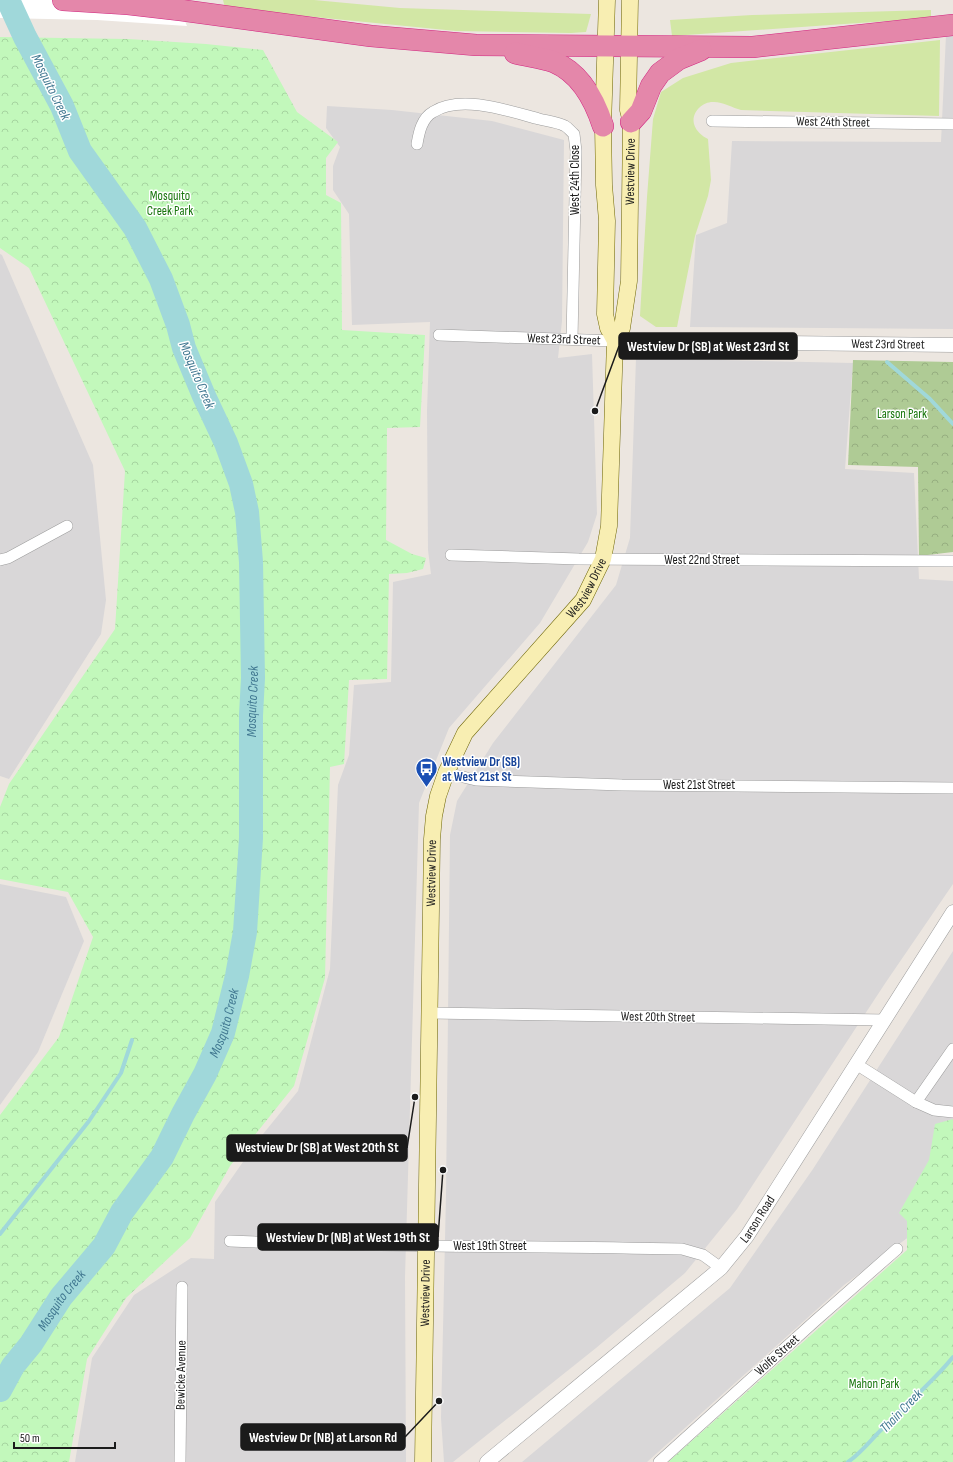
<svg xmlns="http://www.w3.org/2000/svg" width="953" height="1462" viewBox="0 0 953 1462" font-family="'Sofia Sans Condensed',sans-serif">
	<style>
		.residential { fill: #d9d7d8 }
		.grass { fill: #d2e7a5 }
		.forest { fill: url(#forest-crowns) }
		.park { fill: url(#park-crowns) }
		.pier { fill: #fff }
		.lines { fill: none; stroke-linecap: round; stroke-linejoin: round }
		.stream { stroke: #a0d8da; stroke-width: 4 }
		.river { stroke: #a0d8da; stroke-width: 24 }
		.minor-casing { stroke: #9c9c9c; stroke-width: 12 }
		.tertiary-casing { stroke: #9c9c9c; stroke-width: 15 }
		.secondary-casing { stroke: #6d6506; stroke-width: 17 }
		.motorway-casing { stroke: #d22681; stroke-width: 22 }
		.minor { stroke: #fff; stroke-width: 11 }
		.tertiary { stroke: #fff; stroke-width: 14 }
		.secondary { stroke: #f8eeb2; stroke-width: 16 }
		.motorway { stroke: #e487aa; stroke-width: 21 }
		.labels { text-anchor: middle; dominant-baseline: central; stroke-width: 3; stroke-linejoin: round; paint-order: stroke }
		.street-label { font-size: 13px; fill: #1b1b1b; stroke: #fff }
		.park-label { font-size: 13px; fill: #17750c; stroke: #fff }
		.transit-label { font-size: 13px; font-weight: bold; fill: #164399; stroke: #fff; text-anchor: start }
		.water-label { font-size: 14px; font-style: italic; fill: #417891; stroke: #fff }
		.leader { fill: none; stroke: #1b1b1b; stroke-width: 1.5 }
		.callout-dot { fill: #1b1b1b; stroke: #fff; stroke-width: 1.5 }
		.callout { fill: #1b1b1b; stroke: #1b1b1b; stroke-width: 1.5 }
		.callout-label { font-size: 14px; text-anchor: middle; font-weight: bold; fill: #fff }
	</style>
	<defs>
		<pattern id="forest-crowns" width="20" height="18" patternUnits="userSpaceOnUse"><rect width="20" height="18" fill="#afcb95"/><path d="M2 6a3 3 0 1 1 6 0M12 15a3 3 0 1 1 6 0" fill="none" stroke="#96ae80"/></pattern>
		<pattern id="park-crowns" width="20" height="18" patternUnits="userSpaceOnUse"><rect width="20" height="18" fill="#c2f8bb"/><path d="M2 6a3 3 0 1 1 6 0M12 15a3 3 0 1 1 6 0" fill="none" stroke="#a6d4a0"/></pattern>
	</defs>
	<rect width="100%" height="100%" fill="#ece6e0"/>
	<!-- residential -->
	<g class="residential">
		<path d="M946,35H953V329L690,327L696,235L727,223L732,141L941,142Z"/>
		<path d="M327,106L392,110L492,121L564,140L562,321L558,358L592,354L597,514L588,542L540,623L449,728L419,803L405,1277L406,1462H75L92,1358L134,1295L191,1258L214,1259L215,1202L259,1139L298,1091L330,969L338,785L349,755L354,685L391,682L393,582L431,574L428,550L427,411L430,322L352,325L349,214L333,190V166L340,147L326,128Z"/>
		<path d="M0,254L2,255L61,392L93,465L106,600L101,634L9,779L0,776Z"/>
		<path d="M636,358L853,363L845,469L914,473L919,579L953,581V884L886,982L737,1209L685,1273L596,1348L453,1462H444L441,1418L446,1195L450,835L457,801L493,743L616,585L630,538Z"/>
		<path d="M0,884L66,897L84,941L38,1052L0,1105Z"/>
		<path d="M953,951V1125L910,1236L844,1285L647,1462H522L730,1288L813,1169Z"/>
	</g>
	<!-- grass -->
	<g class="grass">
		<path d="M223,0H314L400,8L591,14L586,32L571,33L456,31L225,8Z"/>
		<path d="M931,10V18L672,36L670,20L752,15Z"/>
		<path d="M940,40L939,116L741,110C733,108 723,102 714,102C703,101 691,112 694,124C696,131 702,136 708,139L711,180L708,196L695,236L677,327H656L640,316L647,197L653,119L661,92L683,78L731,63Z"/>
	</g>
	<!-- forest -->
	<path class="forest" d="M853,360L953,362V552L919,556L918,467L848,465Z"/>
	<!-- park -->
	<g class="park">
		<path d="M0,37L128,39L206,44L263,50L297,112L338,142L326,158V195L341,203L342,330L425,335L420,427L387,428L386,540L412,554L426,558L423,569L407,573L389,574L387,679L349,680L344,764L330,767L325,978L294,1086L230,1166L190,1238L126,1298L87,1359L69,1462H0V1115L59,1037L93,937L68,892L0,879V807L9,784L115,629L125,471L29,268L0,248Z"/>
		<path d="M953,1119V1462H668L907,1250V1221L899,1213L929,1160L935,1124Z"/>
	</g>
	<!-- pier -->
	<path class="pier" d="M0,0H176L187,26L97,20L0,18Z"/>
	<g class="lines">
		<!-- stream -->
		<g class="stream">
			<path d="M887,362L930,399L953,424"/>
			<path d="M0,1234L89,1121L121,1073L132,1040"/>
			<path d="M848,1462C861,1453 870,1441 881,1430C905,1405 931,1384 953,1357"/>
		</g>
		<!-- river -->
		<path class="river" id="s1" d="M0,1390L13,1366L31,1344L61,1297L104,1246L122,1212L162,1157L183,1114L205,1074L223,1033L237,976L245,932L251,838V715L253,678L251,562L247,512L241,484L226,443L204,396L184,348L178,325L161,279L135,228L80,151L62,106L25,37L8,0"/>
		<defs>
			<g id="minor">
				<path d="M712,121L953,124"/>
				<path d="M417,144C419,132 422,118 433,112C461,94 509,111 539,119C547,121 558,122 565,126C569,128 571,132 574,134L576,151L572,339"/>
				<path id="s2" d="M439,335L615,341"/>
				<path d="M451,555L579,559L953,561"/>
				<path d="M0,560L8,558L67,526"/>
				<path d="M446,773L476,780L531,782L622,785L953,788"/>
				<path d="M430,1013L885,1020"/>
				<path d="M856,1064L916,1102L934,1110L953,1112"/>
				<path d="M916,1102L953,1049"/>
				<path d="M230,1241C380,1247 531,1246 682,1249L703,1255L721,1268"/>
				<path d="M180,1462L182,1287"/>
				<path d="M659,1462L815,1321L897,1249"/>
			</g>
			<g id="tertiary">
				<path id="s3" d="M615,341L953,345"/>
				<path id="s4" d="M487,1462L721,1268L747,1236L953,912"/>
			</g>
			<g id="secondary">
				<path d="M607,0L603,126L604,185L607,221L605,314L608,328L615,341"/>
				<path id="s5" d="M423,1462L432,839L434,816L438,796L446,773L465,733L583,600L603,559L609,526L615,341L622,328L629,281L631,122L628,110L630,0"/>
			</g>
			<g id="motorway">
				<path d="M63,0L128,4L180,10L371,36L476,45L753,47L953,25"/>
				<path d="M515,53C527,56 542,58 554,62C580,73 595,101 603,126"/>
				<path d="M631,122L641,111L651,86L660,73L679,59L701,50"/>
			</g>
		</defs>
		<!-- minor casing -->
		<use href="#minor" class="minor-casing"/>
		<!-- tertiary casing -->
		<use href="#tertiary" class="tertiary-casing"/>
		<!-- secondary casing -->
		<use href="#secondary" class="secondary-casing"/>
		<!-- motorway casing -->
		<use href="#motorway" class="motorway-casing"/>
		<!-- minor -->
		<use href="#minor" class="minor"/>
		<!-- tertiary -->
		<use href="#tertiary" class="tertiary"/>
		<!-- secondary -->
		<use href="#secondary" class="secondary"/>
		<!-- motorway -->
		<use href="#motorway" class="motorway"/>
	</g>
	<!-- icons -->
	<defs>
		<symbol id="bus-pin" viewBox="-11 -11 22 30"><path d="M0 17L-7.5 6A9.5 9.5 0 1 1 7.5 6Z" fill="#1a4fb4" stroke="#fff"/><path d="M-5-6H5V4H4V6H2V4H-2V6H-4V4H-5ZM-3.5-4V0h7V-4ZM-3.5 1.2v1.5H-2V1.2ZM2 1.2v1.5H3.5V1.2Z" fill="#fff"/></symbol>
	</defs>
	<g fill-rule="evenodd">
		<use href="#bus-pin" x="414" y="756" width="25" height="34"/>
	</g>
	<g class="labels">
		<!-- street labels -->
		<g class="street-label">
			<text transform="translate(833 122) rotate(1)">West 24th Street</text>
			<text stroke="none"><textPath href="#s5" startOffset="1349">Westview Drive</textPath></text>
			<text transform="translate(575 180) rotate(-90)">West 24th Close</text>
			<text stroke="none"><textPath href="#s2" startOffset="125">West 23rd Street</textPath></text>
			<text stroke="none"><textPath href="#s3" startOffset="273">West 23rd Street</textPath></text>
			<text x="702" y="560">West 22nd Street</text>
			<text stroke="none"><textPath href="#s5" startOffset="925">Westview Drive</textPath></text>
			<text x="699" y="785">West 21st Street</text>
			<text stroke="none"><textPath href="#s5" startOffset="589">Westview Drive</textPath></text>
			<text transform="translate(658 1017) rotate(1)">West 20th Street</text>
			<text stroke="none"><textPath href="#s4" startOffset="365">Larson Road</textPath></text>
			<text x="490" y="1246">West 19th Street</text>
			<text stroke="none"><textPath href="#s5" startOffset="169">Westview Drive</textPath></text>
			<text transform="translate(777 1355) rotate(-42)">Wolfe Street</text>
			<text transform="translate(181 1375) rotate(-89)">Bewicke Avenue</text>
		</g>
		<!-- park labels -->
		<g class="park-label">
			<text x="170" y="196">Mosquito<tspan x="170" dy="15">Creek Park</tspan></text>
			<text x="902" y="414">Larson Park</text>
			<text x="874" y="1384">Mahon Park</text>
		</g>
		<!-- transit labels -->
		<g class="transit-label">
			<text x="442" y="762">Westview Dr (SB)<tspan x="442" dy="15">at West 21st St</tspan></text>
		</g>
		<!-- water labels -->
		<g class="water-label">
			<text transform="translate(51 87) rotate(64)">Mosquito Creek</text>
			<text transform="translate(197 375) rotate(67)">Mosquito Creek</text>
			<text stroke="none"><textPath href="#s1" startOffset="757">Mosquito Creek</textPath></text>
			<text stroke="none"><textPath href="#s1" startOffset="433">Mosquito Creek</textPath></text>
			<text stroke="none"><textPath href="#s1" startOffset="109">Mosquito Creek</textPath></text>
			<text transform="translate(901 1411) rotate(-46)">Thain Creek</text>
		</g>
	</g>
	<!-- callouts -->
	<path class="leader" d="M595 411L619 346M415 1097L407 1148M443 1170L438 1237M439 1401L405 1437"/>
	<g class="callout-dot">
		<circle cx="595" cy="411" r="4"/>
		<circle cx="415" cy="1097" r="4"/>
		<circle cx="443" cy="1170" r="4"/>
		<circle cx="439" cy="1401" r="4"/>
	</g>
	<g class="callout">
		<rect x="619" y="333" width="178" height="26" rx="4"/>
		<rect x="227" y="1135" width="180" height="26" rx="4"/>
		<rect x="258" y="1224" width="180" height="26" rx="4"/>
		<rect x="241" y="1424" width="164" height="26" rx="4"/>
	</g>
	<g class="callout-label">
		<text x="708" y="351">Westview Dr (SB) at West 23rd St</text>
		<text x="317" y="1152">Westview Dr (SB) at West 20th St</text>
		<text x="348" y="1242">Westview Dr (NB) at West 19th St</text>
		<text x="323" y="1442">Westview Dr (NB) at Larson Rd</text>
	</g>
	<!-- scale -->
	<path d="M14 1442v6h101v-6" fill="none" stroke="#1b1b1b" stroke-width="2"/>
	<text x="20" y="1442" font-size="12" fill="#1b1b1b" stroke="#ffffff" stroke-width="3" paint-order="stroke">50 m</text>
</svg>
